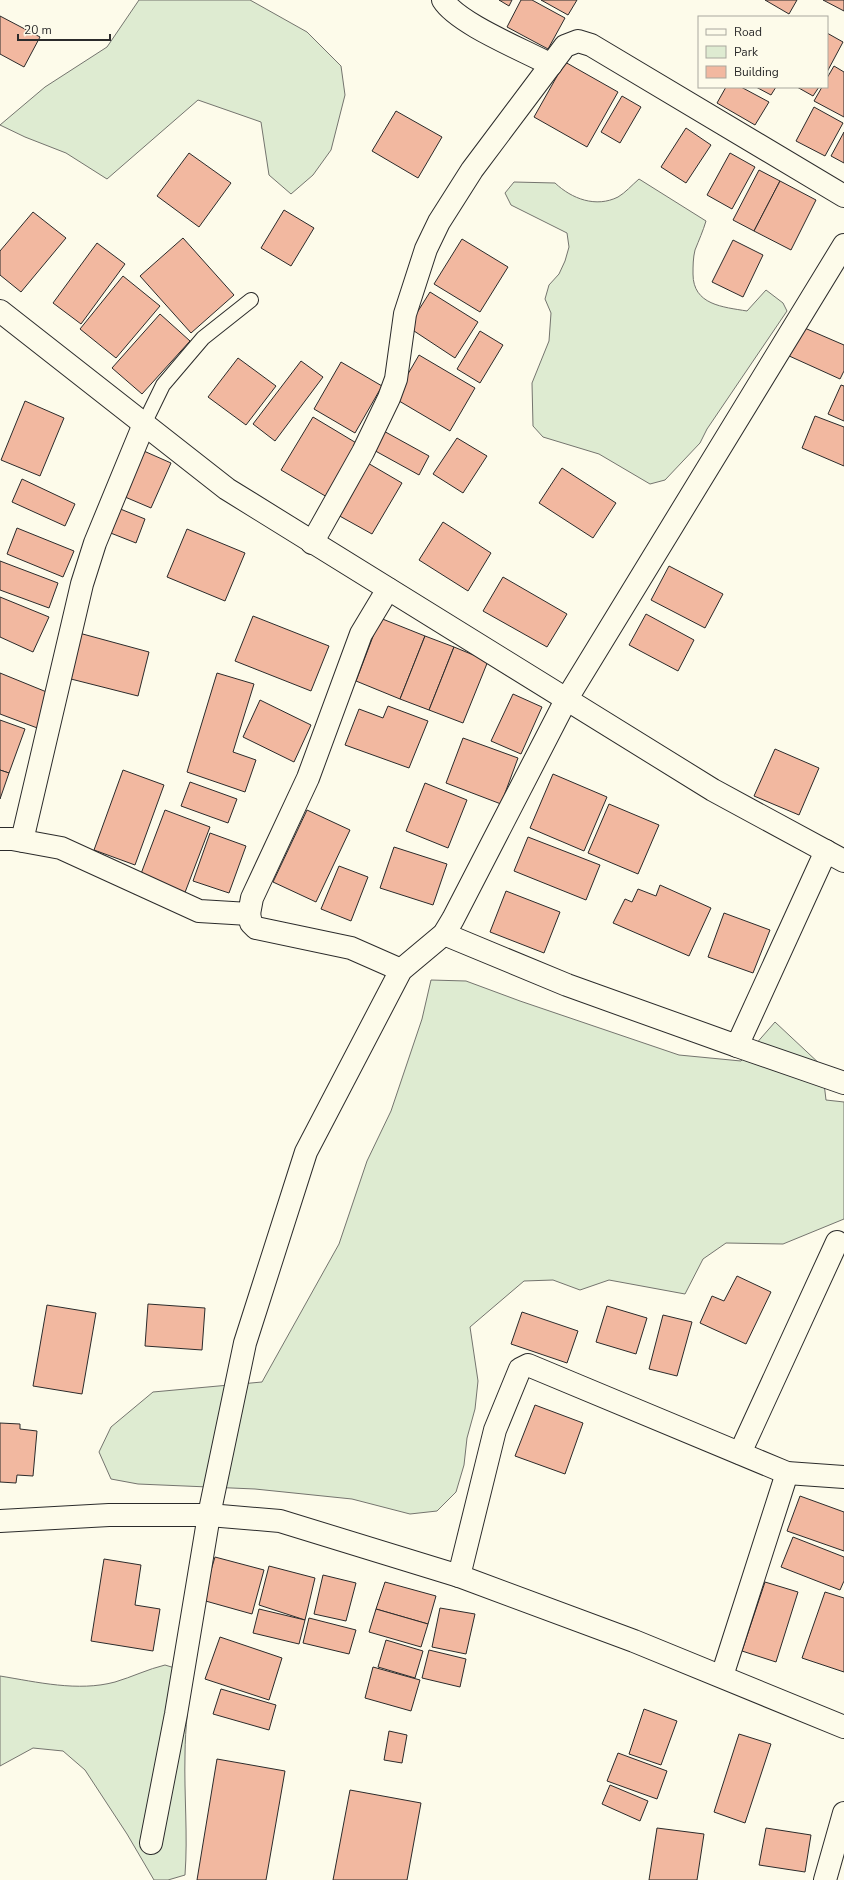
<svg xmlns="http://www.w3.org/2000/svg" width="844" height="1880" viewBox="0 0 844 1880" font-family="'Nunito Sans',sans-serif">
	<style>
		.green { fill: #deebd1; stroke: #74746e }
		.building { fill: #f2b8a0; stroke: #2b2b2b }
		.lines { fill: none; stroke-linecap: round; stroke-linejoin: round }
		.service-casing { stroke: #2b2b2b; stroke-width: 16 }
		.minor-casing { stroke: #2b2b2b; stroke-width: 24 }
		.tertiary-casing { stroke: #2b2b2b; stroke-width: 24 }
		.service { stroke: #fdfbea; stroke-width: 14 }
		.minor { stroke: #fdfbea; stroke-width: 22 }
		.tertiary { stroke: #fdfbea; stroke-width: 22 }
	</style>
	<rect width="100%" height="100%" fill="#fdfbea"/>
	<!-- green -->
	<g class="green">
		<path d="M139,0H250L307,32L341,66L345,95L331,150L313,175L291,194L269,175L261,122L198,100L107,179L66,153L25,137L0,125L45,87L107,47Z"/>
		<path d="M639,179L706,221C703,231 699,240 695,250C693,258 693,266 693,274C693,305 723,307 747,311L766,290L783,303L787,311L707,429L700,443L665,480L650,484L599,454L543,437L533,426L532,383L549,341L551,313L545,299L549,285L559,274L565,261L569,247L567,233L511,205L505,193L514,182L555,183C572,199 596,208 618,197C625,193 632,185 639,179Z"/>
		<path d="M431,980L466,981L520,1001L679,1055L741,1061L775,1022L822,1066L826,1100L844,1102V1219L783,1244L726,1243L703,1259L685,1294L609,1280L580,1290L553,1280L524,1281L470,1327L478,1381L475,1409L467,1438L464,1465L456,1492L437,1511L410,1514L352,1499L255,1489L138,1484L111,1479L99,1452L111,1427L153,1392L262,1382L339,1244L367,1161L391,1111L422,1019Z"/>
		<path d="M165,1665L191,1673C189,1700 185,1728 185,1755C184,1795 188,1835 185,1875L168,1880H154L127,1834L85,1770L63,1751L33,1748L0,1766V1676C37,1682 78,1692 115,1682C132,1677 148,1669 165,1665Z"/>
	</g>
	<!-- building -->
	<g class="building">
		<path d="M499,0H512L509,6Z"/>
		<path d="M521,0H532L565,18L548,49L507,27Z"/>
		<path d="M541,0H577L568,15Z"/>
		<path d="M765,0H797L789,14Z"/>
		<path d="M823,0H844V11Z"/>
		<path d="M0,16L40,37L24,67L0,54Z"/>
		<path d="M827,33L843,42L827,72Z"/>
		<path d="M565,62L618,92L587,147L534,117Z"/>
		<path d="M834,66L844,72V117L814,101L822,87H827V78Z"/>
		<path d="M726,87H741L769,102L755,125L717,103Z"/>
		<path d="M756,87H776L771,95Z"/>
		<path d="M797,87H819L813,96Z"/>
		<path d="M622,96L641,107L620,143L601,132Z"/>
		<path d="M814,107L843,123L825,156L796,141Z"/>
		<path d="M396,111L442,137L418,178L372,151Z"/>
		<path d="M686,128L711,145L686,183L661,167Z"/>
		<path d="M844,132V163L831,156Z"/>
		<path d="M189,153L231,183L199,227L157,196Z"/>
		<path d="M730,153L755,167L732,209L707,195Z"/>
		<path d="M759,170L780,181L754,231L733,220Z"/>
		<path d="M780,181L816,200L791,250L754,231Z"/>
		<path d="M284,210L314,228L291,266L261,248Z"/>
		<path d="M33,212L66,238L21,292L0,275V251Z"/>
		<path d="M183,238L234,295L191,333L140,276Z"/>
		<path d="M462,239L508,267L480,312L434,284Z"/>
		<path d="M733,240L763,255L743,297L712,282Z"/>
		<path d="M97,243L125,264L81,324L53,303Z"/>
		<path d="M123,276L160,306L116,358L80,329Z"/>
		<path d="M430,292L478,322L455,358L408,327Z"/>
		<path d="M160,314L190,341L142,394L112,368Z"/>
		<path d="M800,326L844,345V371L840,379L787,355Z"/>
		<path d="M480,331L503,345L480,383L457,369Z"/>
		<path d="M419,355L475,388L450,431L394,398Z"/>
		<path d="M238,358L276,386L246,425L208,397Z"/>
		<path d="M301,361L323,377L275,441L253,424Z"/>
		<path d="M341,362L382,386L355,433L314,409Z"/>
		<path d="M841,385L844,386V421L828,414Z"/>
		<path d="M25,401L64,418L40,476L1,460Z"/>
		<path d="M815,416L844,427V466L802,448Z"/>
		<path d="M313,417L358,444L327,497L281,470Z"/>
		<path d="M380,429L429,456L419,475L370,448Z"/>
		<path d="M457,438L487,456L463,493L433,474Z"/>
		<path d="M137,448L171,463L151,508L118,494Z"/>
		<path d="M366,462L402,483L372,534L336,514Z"/>
		<path d="M562,468L616,503L593,538L539,503Z"/>
		<path d="M22,479L75,504L65,526L12,502Z"/>
		<path d="M113,506L145,519L136,543L103,530Z"/>
		<path d="M443,522L491,553L468,591L419,560Z"/>
		<path d="M17,528L74,551L63,577L7,554Z"/>
		<path d="M187,529L245,553L225,601L167,577Z"/>
		<path d="M0,561L58,583L49,608L0,590Z"/>
		<path d="M669,566L723,594L705,628L651,600Z"/>
		<path d="M503,577L567,614L547,647L483,611Z"/>
		<path d="M0,597L49,617L33,652L0,637Z"/>
		<path d="M646,614L694,640L678,671L629,645Z"/>
		<path d="M253,616L329,646L311,691L235,661Z"/>
		<path d="M380,618L425,636L400,699L356,681Z"/>
		<path d="M79,633L149,652L138,696L67,678Z"/>
		<path d="M425,636L454,647L429,710L400,699Z"/>
		<path d="M454,647L488,661L463,723L429,710Z"/>
		<path d="M0,673L54,695L40,729L0,714Z"/>
		<path d="M217,673L254,684L233,752L256,760L245,792L187,772Z"/>
		<path d="M513,694L542,707L521,754L491,741Z"/>
		<path d="M260,700L311,725L294,762L243,737Z"/>
		<path d="M388,706L428,721L409,768L345,745L359,709L383,718Z"/>
		<path d="M0,720L25,729L9,773L0,770Z"/>
		<path d="M463,738L518,758L501,804L446,783Z"/>
		<path d="M775,749L819,768L799,815L754,796Z"/>
		<path d="M0,770L9,773L0,799Z"/>
		<path d="M123,770L164,785L135,865L94,850Z"/>
		<path d="M553,774L607,797L584,851L530,828Z"/>
		<path d="M190,782L237,799L228,823L181,806Z"/>
		<path d="M425,783L467,800L448,848L406,831Z"/>
		<path d="M609,804L659,825L638,874L588,853Z"/>
		<path d="M165,810L210,827L184,895L139,879Z"/>
		<path d="M307,810L350,830L316,902L273,882Z"/>
		<path d="M210,833L246,846L229,893L193,881Z"/>
		<path d="M528,837L600,865L586,900L514,871Z"/>
		<path d="M394,847L447,864L433,905L380,888Z"/>
		<path d="M339,866L368,877L351,921L321,909Z"/>
		<path d="M660,885L711,908L689,956L613,923L625,899L632,902L638,889L656,896Z"/>
		<path d="M506,891L560,912L544,953L490,932Z"/>
		<path d="M724,913L770,930L753,973L708,957Z"/>
		<path d="M737,1276L771,1292L746,1344L700,1323L712,1296L724,1301Z"/>
		<path d="M148,1304L205,1308L202,1350L145,1346Z"/>
		<path d="M47,1305L96,1313L82,1394L33,1386Z"/>
		<path d="M607,1306L647,1318L636,1354L596,1342Z"/>
		<path d="M522,1312L578,1331L567,1363L511,1344Z"/>
		<path d="M663,1315L692,1322L677,1376L649,1369Z"/>
		<path d="M535,1405L583,1423L565,1474L515,1456Z"/>
		<path d="M0,1423L20,1424V1429L37,1431L33,1476L17,1475L16,1483L0,1482Z"/>
		<path d="M800,1496L844,1512V1551L787,1531Z"/>
		<path d="M793,1537L844,1557V1581L840,1590L781,1567Z"/>
		<path d="M215,1557L264,1570L252,1614L202,1600Z"/>
		<path d="M104,1559L141,1565L135,1605L160,1609L153,1651L91,1641Z"/>
		<path d="M269,1566L315,1578L305,1620L259,1605Z"/>
		<path d="M323,1575L356,1583L346,1621L314,1614Z"/>
		<path d="M385,1582L436,1596L428,1624L376,1609Z"/>
		<path d="M765,1582L798,1592L776,1662L742,1651Z"/>
		<path d="M825,1592L844,1598V1672L802,1658Z"/>
		<path d="M440,1608L475,1614L466,1654L432,1647Z"/>
		<path d="M259,1609L305,1620L299,1644L253,1633Z"/>
		<path d="M376,1609L428,1624L421,1647L369,1632Z"/>
		<path d="M309,1618L356,1630L349,1654L303,1643Z"/>
		<path d="M220,1637L282,1658L269,1700L205,1679Z"/>
		<path d="M386,1640L423,1651L415,1678L378,1667Z"/>
		<path d="M429,1650L466,1659L460,1687L422,1678Z"/>
		<path d="M373,1667L420,1680L411,1711L365,1698Z"/>
		<path d="M221,1689L276,1705L269,1730L213,1714Z"/>
		<path d="M644,1709L677,1721L661,1765L629,1754Z"/>
		<path d="M389,1731L407,1735L402,1763L384,1760Z"/>
		<path d="M739,1734L771,1744L745,1823L714,1812Z"/>
		<path d="M618,1753L667,1771L657,1799L607,1781Z"/>
		<path d="M217,1759L285,1771L266,1880H197Z"/>
		<path d="M610,1785L648,1801L640,1821L602,1804Z"/>
		<path d="M350,1790L421,1803L407,1880H333Z"/>
		<path d="M657,1828L704,1834L697,1880H649Z"/>
		<path d="M766,1828L811,1835L805,1872L759,1865Z"/>
	</g>
	<g class="lines">
		<defs>
			<path id="service" d="M144,424L163,385L203,338L251,300"/>
			<g id="minor">
				<path d="M443,0C458,24 524,50 551,65"/>
				<path d="M0,311L227,489L713,790L844,861"/>
				<path d="M312,543L363,452L389,398L396,379L405,314L426,249L439,222L472,170L565,46L578,41L591,45L844,196"/>
				<path d="M0,839H12L61,848L199,911L249,914L252,898L308,778L361,634L388,589"/>
				<path d="M24,841V832L82,584L95,543L144,424"/>
				<path d="M249,914L251,923L256,928L351,948L401,970"/>
				<path d="M444,934L567,985L737,1046L826,851"/>
				<path d="M737,1046L844,1083"/>
				<path d="M740,1453L837,1242"/>
				<path d="M459,1576L495,1430L520,1369L528,1365L787,1473L844,1477"/>
				<path d="M722,1676L787,1473"/>
				<path d="M151,1843L176,1714L209,1515L245,1343L306,1152L401,970L444,934L453,919L566,700L844,245"/>
				<path d="M825,1880L844,1813"/>
			</g>
			<path id="tertiary" d="M0,1521L109,1515H209L280,1521L459,1576L634,1641L844,1727"/>
		</defs>
		<!-- service casing -->
		<use href="#service" class="service-casing"/>
		<!-- minor casing -->
		<use href="#minor" class="minor-casing"/>
		<!-- tertiary casing -->
		<use href="#tertiary" class="tertiary-casing"/>
		<!-- service -->
		<use href="#service" class="service"/>
		<!-- minor -->
		<use href="#minor" class="minor"/>
		<!-- tertiary -->
		<use href="#tertiary" class="tertiary"/>
	</g>
	<!-- legend -->
	<rect x="698" y="16" width="130" height="72" fill="#fdfbea" stroke="#a9a89e"/>
	<rect x="706" y="29" width="20" height="6" fill="#fdfbea" stroke="#a9a89e"/>
	<text x="734" y="36" font-size="12" fill="#2b2b2b">Road</text>
	<rect x="706" y="46" width="20" height="12" fill="#deebd1" stroke="#a9a89e"/>
	<text x="734" y="56" font-size="12" fill="#2b2b2b">Park</text>
	<rect x="706" y="66" width="20" height="12" fill="#f2b8a0" stroke="#a9a89e"/>
	<text x="734" y="76" font-size="12" fill="#2b2b2b">Building</text>
	<!-- scale -->
	<path d="M18 34v6h92v-6" fill="none" stroke="#2b2b2b" stroke-width="2"/>
	<text x="24" y="34" font-size="12" fill="#2b2b2b" stroke="#fdfbea" stroke-width="3" paint-order="stroke">20 m</text>
</svg>
